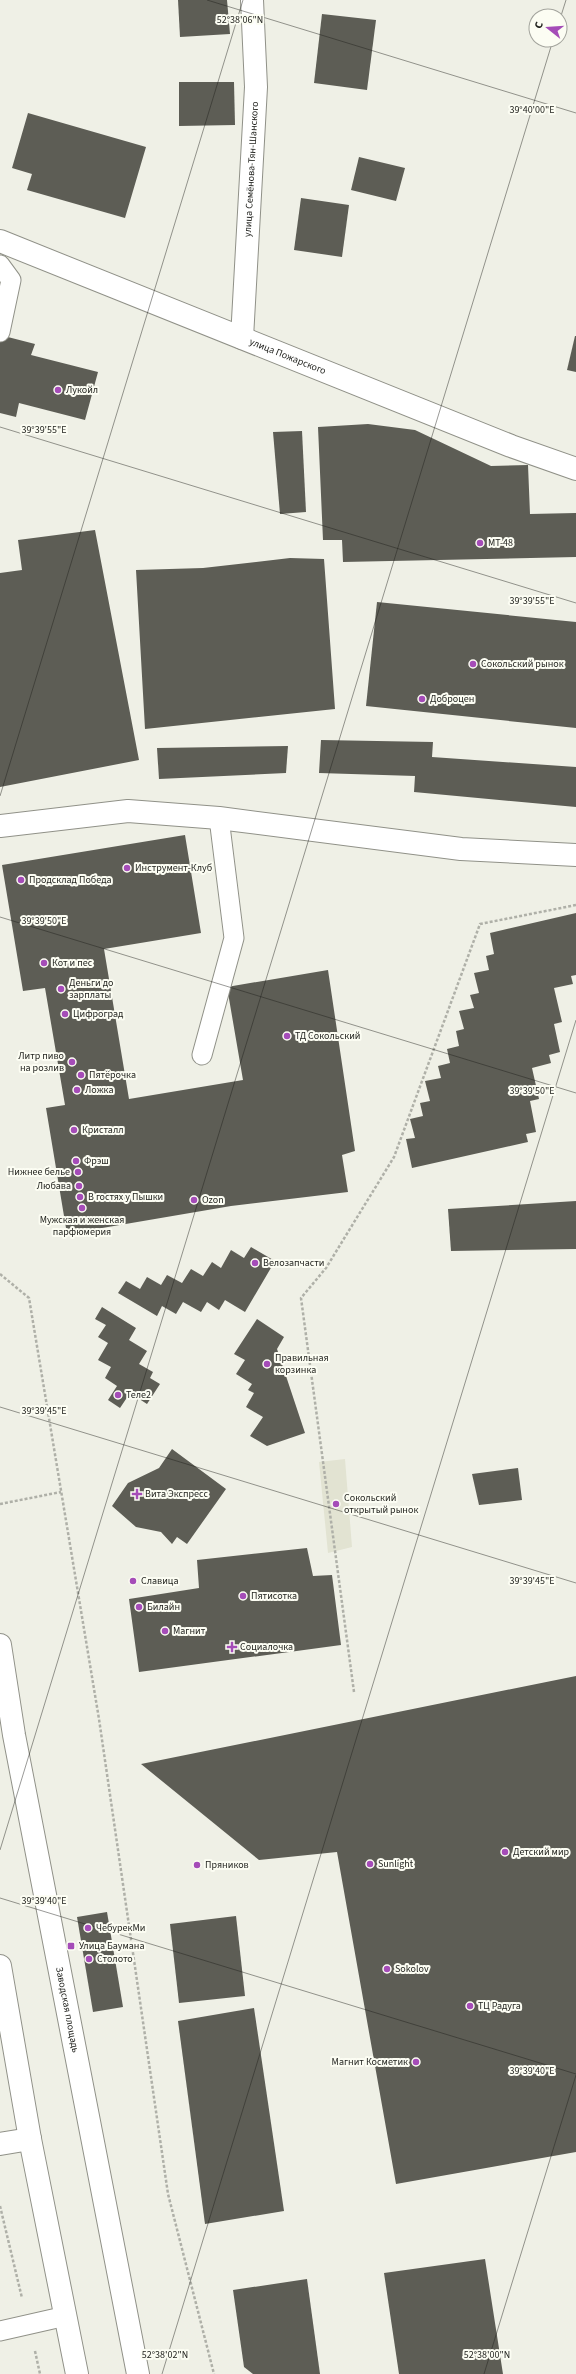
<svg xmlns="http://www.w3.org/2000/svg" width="576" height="2374" viewBox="0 0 576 2374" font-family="'Source Sans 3',sans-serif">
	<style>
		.built { fill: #e2e3d2 }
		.building { fill: #5d5d55 }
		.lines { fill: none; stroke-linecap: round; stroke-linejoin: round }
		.service-casing { stroke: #909188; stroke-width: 21 }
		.minor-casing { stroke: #909188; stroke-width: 24 }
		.primary-casing { stroke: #909188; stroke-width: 24 }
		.path { stroke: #afb0a8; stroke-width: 2.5; stroke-dasharray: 3 2; stroke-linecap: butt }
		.service { stroke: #fff; stroke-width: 19 }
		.minor { stroke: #fff; stroke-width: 22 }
		.primary { stroke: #fff; stroke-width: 22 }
		.ticks { fill: none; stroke: #1e1f1b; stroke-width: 1; stroke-opacity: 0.45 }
		.poi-dot { fill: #a54cb8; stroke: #fcfdf3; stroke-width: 1.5 }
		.labels { text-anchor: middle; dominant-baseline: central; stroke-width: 4; stroke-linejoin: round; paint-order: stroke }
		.street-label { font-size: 10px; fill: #1e1f1b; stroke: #fcfdf3 }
		.poi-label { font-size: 10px; fill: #1e1f1b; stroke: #fcfdf3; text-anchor: start }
		.ticks-label { font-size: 10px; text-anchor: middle; fill: #1e1f1b; stroke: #fcfdf3; stroke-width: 4; stroke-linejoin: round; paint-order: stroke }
	</style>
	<rect width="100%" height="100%" fill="#eff0e6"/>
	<!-- built -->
	<path class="built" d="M345,1459L352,1547L328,1553L319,1462Z"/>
	<!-- building -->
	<g class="building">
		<path d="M178,0H227L230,34L180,37Z"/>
		<path d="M322,14L376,20L367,90L314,83Z"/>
		<path d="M179,82H234L235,125L179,126Z"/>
		<path d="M28,113L146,147L125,218L27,190L32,174L12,168Z"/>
		<path d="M359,157L405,168L396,201L351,190Z"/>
		<path d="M301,198L349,205L342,257L294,250Z"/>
		<path d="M0,335L35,344L31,355L98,372L85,420L19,403L16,417L0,413Z"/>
		<path d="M575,336H576V372L567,370Z"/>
		<path d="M368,424L415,430L491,466L528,465L530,514L576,513V557L343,562L342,540H323L318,427Z"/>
		<path d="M302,431L306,512L280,514L273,432Z"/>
		<path d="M95,530L139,760L0,787V573L22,570L18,540Z"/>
		<path d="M290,558L324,559L335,709L145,729L136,570L203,568Z"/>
		<path d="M377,602L576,622V728L366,706Z"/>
		<path d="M321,740L433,742L432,757L576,767V807L414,792L415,776L319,773Z"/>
		<path d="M288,746L286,773L159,779L157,748Z"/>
		<path d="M185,835L201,933L104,949L129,1099L243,1080L227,987L328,970L355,1151L342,1155L348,1192L231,1206L67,1234L46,1108L65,1105L45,988L23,991L2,865Z"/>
		<path d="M576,913V975L571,976L573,984L554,988L562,1022L554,1024L560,1052L549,1055L551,1063L532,1068L539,1099L530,1101L536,1132L526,1134L528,1142L412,1168L406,1139L415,1138L410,1119L423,1116L420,1103L430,1101L425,1081L441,1078L438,1066L450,1063L447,1049L459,1046L456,1031L464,1029L459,1011L474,1008L470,995L479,993L474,973L489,970L486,956L494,954L490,933Z"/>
		<path d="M576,1201V1249L451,1251L448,1209Z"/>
		<path d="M251,1247L275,1261L245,1312L225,1300L219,1310L207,1302L201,1312L183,1302L176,1314L162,1306L157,1316L118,1293L126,1281L140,1289L147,1277L161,1285L167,1275L182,1283L191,1269L203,1276L212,1262L221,1268L231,1250L244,1258Z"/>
		<path d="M102,1307L136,1328L129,1340L147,1351L139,1364L153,1372L150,1378L160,1384L147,1404L130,1393L120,1408L108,1400L117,1386L105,1378L111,1367L98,1360L108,1343L98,1337L106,1325L95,1319Z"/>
		<path d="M257,1319L284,1337L277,1349L305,1433L267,1446L250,1436L263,1417L246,1407L254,1393L248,1390L252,1384L236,1374L245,1360L234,1354Z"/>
		<path d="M172,1449L226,1489L187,1544L177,1537L172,1544L161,1532L136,1527L112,1506L128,1483L159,1468Z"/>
		<path d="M518,1468L522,1500L479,1505L472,1474Z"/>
		<path d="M307,1548L313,1576L332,1575L341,1645L139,1672L129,1599L199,1588L197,1560Z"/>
		<path d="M576,1676V2152L396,2184L337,1852L259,1860L141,1764Z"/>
		<path d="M107,1912L123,2007L93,2012L77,1917Z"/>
		<path d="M236,1916L245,1996L179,2003L170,1924Z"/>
		<path d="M254,2008L284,2211L205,2224L178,2021Z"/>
		<path d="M485,2259L503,2374H399L384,2273Z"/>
		<path d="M307,2279L320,2374H253L244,2367L233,2290Z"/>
	</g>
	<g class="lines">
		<defs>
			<g id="service">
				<path d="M0,265L11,280L0,332"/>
				<path d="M202,1055L234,938L219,818"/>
				<path d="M0,2331L66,2316"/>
			</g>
			<g id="minor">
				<path id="s1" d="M0,241L511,446L576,469"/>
				<path id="s2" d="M242,338L256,87L252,0"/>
				<path d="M0,826L128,811L219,818L461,849L576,855"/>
				<path d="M0,2144L30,2139"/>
			</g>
			<g id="primary">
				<path id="s3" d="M0,1645L14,1735L138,2374"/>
				<path d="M0,1966L30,2139L77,2374"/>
			</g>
		</defs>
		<!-- service casing -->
		<use href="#service" class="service-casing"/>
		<!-- minor casing -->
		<use href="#minor" class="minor-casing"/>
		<!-- primary casing -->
		<use href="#primary" class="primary-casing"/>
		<!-- path -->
		<g class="path">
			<path d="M0,1274L29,1298L99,1719L168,2194L214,2374"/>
			<path d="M0,1504L61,1492"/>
			<path d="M354,1692L301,1298L326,1268L394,1157L480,924L576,905"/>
			<path d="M0,2206L22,2298"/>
			<path d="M35,2351L40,2374"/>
		</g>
		<!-- service -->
		<use href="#service" class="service"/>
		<!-- minor -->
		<use href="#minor" class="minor"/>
		<!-- primary -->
		<use href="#primary" class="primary"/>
	</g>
	<!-- ticks -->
	<path class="ticks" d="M207,0L576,113M560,19L566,0M0,427L576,603M0,796L243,0M0,917L576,1093M0,1407L576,1583M0,1850L553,40M0,1898L576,2074M162,2374L576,1020M484,2374L576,2075"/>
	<!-- markers -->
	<g class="poi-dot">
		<circle cx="58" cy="390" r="4"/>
		<circle cx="480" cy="543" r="4"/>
		<circle cx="473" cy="664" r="4"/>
		<circle cx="422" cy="699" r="4"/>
		<circle cx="127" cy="868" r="4"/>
		<circle cx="21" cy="880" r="4"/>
		<circle cx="44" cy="963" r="4"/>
		<circle cx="61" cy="989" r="4"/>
		<circle cx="65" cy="1014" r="4"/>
		<circle cx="287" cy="1036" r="4"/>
		<circle cx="72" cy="1062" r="4"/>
		<circle cx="81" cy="1075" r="4"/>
		<circle cx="77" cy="1090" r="4"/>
		<circle cx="74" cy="1130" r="4"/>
		<circle cx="76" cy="1161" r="4"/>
		<circle cx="78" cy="1172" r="4"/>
		<circle cx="79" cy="1186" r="4"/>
		<circle cx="80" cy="1197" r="4"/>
		<circle cx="194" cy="1200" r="4"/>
		<circle cx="82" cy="1208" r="4"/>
		<circle cx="255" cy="1263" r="4"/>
		<circle cx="267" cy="1364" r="4"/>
		<circle cx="118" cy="1395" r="4"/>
		<path d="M135 1488h4v4h4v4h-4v4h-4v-4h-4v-4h4z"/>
		<circle cx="336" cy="1504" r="4"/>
		<circle cx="133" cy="1581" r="4"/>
		<circle cx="243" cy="1596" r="4"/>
		<circle cx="139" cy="1607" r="4"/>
		<circle cx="165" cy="1631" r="4"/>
		<path d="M230 1641h4v4h4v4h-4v4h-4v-4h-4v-4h4z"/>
		<circle cx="505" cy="1852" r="4"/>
		<circle cx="370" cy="1864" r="4"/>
		<circle cx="197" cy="1865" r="4"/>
		<circle cx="88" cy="1928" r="4"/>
		<rect x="67" y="1942" width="8" height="8" rx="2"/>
		<circle cx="89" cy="1959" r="4"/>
		<circle cx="387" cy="1969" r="4"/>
		<circle cx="470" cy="2006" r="4"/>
		<circle cx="416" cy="2062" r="4"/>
	</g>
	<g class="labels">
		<!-- street labels -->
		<g class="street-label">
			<text stroke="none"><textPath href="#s2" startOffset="169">улица Семёнова-Тян-Шанского</textPath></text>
			<text stroke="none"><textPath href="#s1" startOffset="310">улица Пожарского</textPath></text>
			<text stroke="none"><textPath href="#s3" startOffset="371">Заводская площадь</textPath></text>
		</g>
		<!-- poi labels -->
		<g class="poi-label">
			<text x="66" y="390">Лукойл</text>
			<text x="488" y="543">МТ-48</text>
			<text x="481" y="664">Сокольский рынок</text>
			<text x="430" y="699">Доброцен</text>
			<text x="135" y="868">Инструмент-Клуб</text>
			<text x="29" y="880">Продсклад Победа</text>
			<text x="52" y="963">Кот и пес</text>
			<text x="69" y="983">Деньги до<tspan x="69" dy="12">зарплаты</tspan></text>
			<text x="73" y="1014">Цифроград</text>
			<text x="295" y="1036">ТД Сокольский</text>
			<text x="64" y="1056" text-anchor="end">Литр пиво<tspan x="64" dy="12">на розлив</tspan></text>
			<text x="89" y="1075">Пятёрочка</text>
			<text x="85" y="1090">Ложка</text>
			<text x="82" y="1130">Кристалл</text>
			<text x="84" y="1161">Фрэш</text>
			<text x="70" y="1172" text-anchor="end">Нижнее белье</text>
			<text x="71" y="1186" text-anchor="end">Любава</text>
			<text x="88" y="1197">В гостях у Пышки</text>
			<text x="202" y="1200">Ozon</text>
			<text x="82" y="1220" text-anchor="middle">Мужская и женская<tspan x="82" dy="12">парфюмерия</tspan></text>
			<text x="263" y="1263">Велозапчасти</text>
			<text x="275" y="1358">Правильная<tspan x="275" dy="12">корзинка</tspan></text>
			<text x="126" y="1395">Теле2</text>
			<text x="145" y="1494">Вита Экспресс</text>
			<text x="344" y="1498">Сокольский<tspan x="344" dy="12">открытый рынок</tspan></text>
			<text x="141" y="1581">Славица</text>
			<text x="251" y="1596">Пятисотка</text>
			<text x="147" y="1607">Билайн</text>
			<text x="173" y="1631">Магнит</text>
			<text x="240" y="1647">Социалочка</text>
			<text x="513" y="1852">Детский мир</text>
			<text x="378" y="1864">Sunlight</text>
			<text x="205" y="1865">Пряников</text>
			<text x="96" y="1928">ЧебурекМи</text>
			<text x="79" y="1946">Улица Баумана</text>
			<text x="97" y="1959">Столото</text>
			<text x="395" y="1969">Sokolov</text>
			<text x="478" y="2006">ТЦ Радуга</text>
			<text x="408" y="2062" text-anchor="end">Магнит Косметик</text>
		</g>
	</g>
	<g class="ticks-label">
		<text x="240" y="23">52°38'06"N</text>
		<text x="532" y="113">39°40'00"E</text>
		<text x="44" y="433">39°39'55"E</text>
		<text x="532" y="604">39°39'55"E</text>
		<text x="44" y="924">39°39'50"E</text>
		<text x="532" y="1094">39°39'50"E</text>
		<text x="44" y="1414">39°39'45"E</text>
		<text x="532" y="1584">39°39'45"E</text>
		<text x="44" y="1904">39°39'40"E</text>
		<text x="532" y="2074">39°39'40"E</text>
		<text x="165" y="2358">52°38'02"N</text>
		<text x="487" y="2358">52°38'00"N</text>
	</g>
	<!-- north arrow -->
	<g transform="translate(548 28) rotate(287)"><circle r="19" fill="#fcfdf3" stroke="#a3a49d"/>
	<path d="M0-3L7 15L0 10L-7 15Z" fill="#a54cb8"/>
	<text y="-6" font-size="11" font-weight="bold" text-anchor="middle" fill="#1e1f1b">С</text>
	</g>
</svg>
